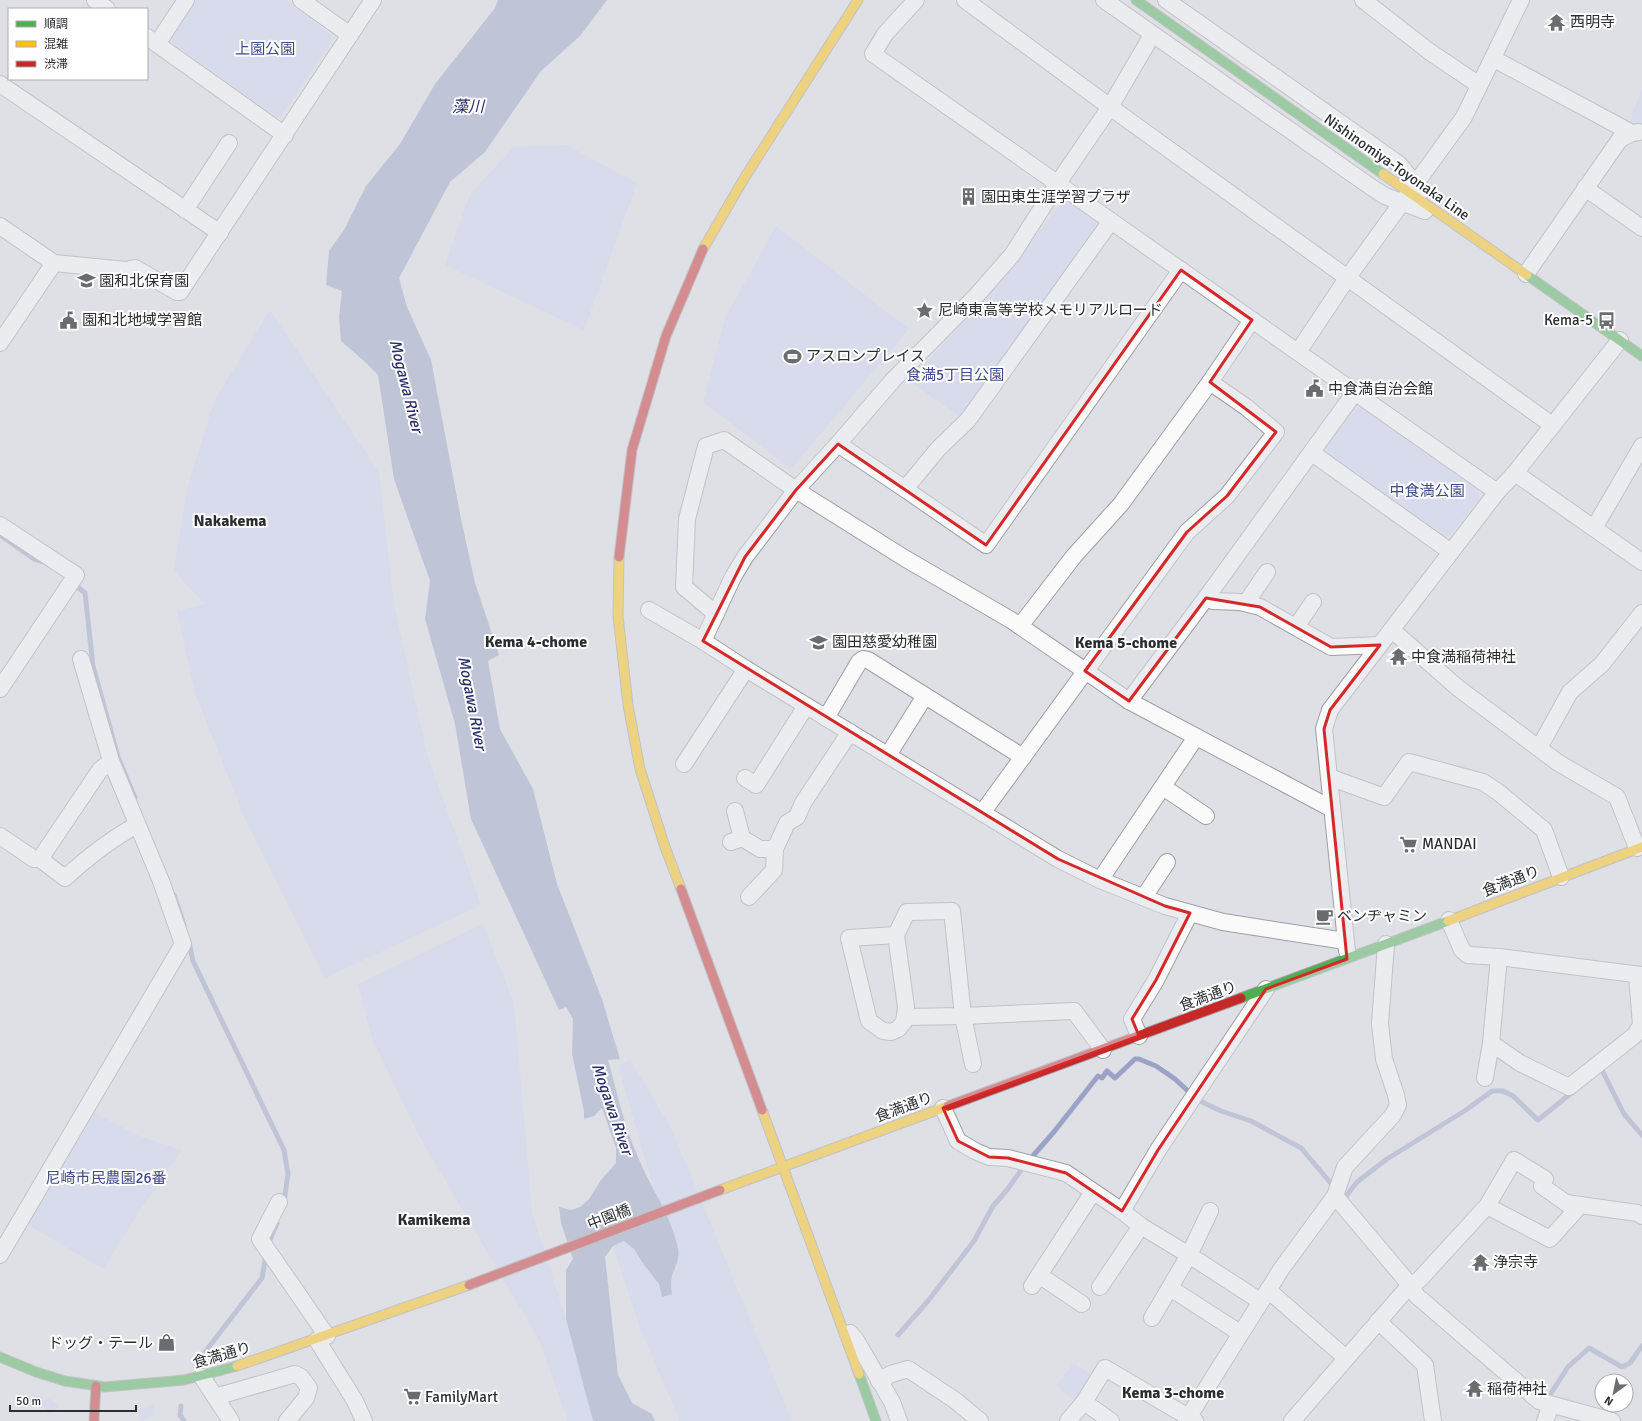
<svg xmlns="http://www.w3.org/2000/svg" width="1642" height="1421" viewBox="0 0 1642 1421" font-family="Signika,'Noto Sans JP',sans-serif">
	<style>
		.green { fill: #ced4f2 }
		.water { fill: #9ca2c5 }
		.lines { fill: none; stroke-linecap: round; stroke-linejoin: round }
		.stream { stroke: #9ca2c5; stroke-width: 5 }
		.street-casing { stroke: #9e9fa3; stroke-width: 18 }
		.fast-casing { stroke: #9e9fa3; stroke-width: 11 }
		.slow-casing { stroke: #9e9fa3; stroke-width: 11 }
		.jam-casing { stroke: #9e9fa3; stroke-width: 11 }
		.street { stroke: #fafafb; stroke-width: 16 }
		.fast { stroke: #4caf50; stroke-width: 9 }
		.slow { stroke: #ffc107; stroke-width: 9 }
		.jam { stroke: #c62828; stroke-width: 9 }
		.marked { fill: none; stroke: #d62828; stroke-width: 3; stroke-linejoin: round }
		.labels { text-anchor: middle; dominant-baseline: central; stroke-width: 4; stroke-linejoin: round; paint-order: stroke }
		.poi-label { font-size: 15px; fill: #2c2d31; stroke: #fff; text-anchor: start }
		.park-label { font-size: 15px; fill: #404a87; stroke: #fff }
		.street-label { font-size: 15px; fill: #2c2d31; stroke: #fff }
		.water-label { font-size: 16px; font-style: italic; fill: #282e68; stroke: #fff }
		.neighbourhood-label { font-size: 16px; font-weight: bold; fill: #2c2d31; stroke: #fff }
	</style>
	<rect width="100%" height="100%" fill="#dfe0e6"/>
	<!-- green -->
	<g class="green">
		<path d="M194,0H286L329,33L332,40L281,116L275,117L174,44L170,37Z"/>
		<path d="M1642,88V126L1629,123Z"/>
		<path d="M566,145L637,183L584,330L445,265L470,194L514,147Z"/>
		<path d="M1067,196L1101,222L962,418L909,381L987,296Z"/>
		<path d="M776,226L909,329L791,469L703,402L725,318Z"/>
		<path d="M270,310L379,472L394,604L427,754L481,905L325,978L245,819L195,693L177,611L206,604L183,582L174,569L188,485L214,401Z"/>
		<path d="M1362,408L1478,490L1479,499L1449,536L1440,538L1326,457L1324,447L1353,409Z"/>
		<path d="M483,924L514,1003L532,1213L566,1319L593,1421H568L539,1340L418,1134L372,1038L358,984Z"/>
		<path d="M630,1059L672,1130L792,1421H680L641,1331L613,1246L624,1241L634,1249L644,1265L659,1284L662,1297L671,1294C671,1279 677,1266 678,1251L649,1173L618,1066Z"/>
		<path d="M91,1111L139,1136L182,1150L142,1207L103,1269L25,1223Z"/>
		<path d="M1074,1363L1092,1376L1074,1400L1056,1386Z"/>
		<path d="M33,1395L50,1399L59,1406L56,1410L50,1414Z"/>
		<path d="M153,1404L155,1415L142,1421L135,1411Z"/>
	</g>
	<!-- water -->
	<path class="water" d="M498,0H607L580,36L541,71L485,152L450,182L399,278L407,307L431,360L461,519L475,583L499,655L488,661L500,729L533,789L557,884L602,999L620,1059L608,1060C617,1092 624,1126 638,1157C650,1187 672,1216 678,1249C680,1259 675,1267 672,1276C671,1282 671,1288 672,1294L662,1297L659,1284L644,1265L634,1249L624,1241L613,1246L605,1257L618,1375L632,1403L652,1414L655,1421H593L566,1319V1270L573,1259L561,1223L559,1207L571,1210L580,1207L589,1199L601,1180L616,1163V1148L602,1108L594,1116L584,1119V1111L572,1054L573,1019L566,1007L559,1010L471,819L455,724L425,619L430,581L394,479L378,375L364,361L341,341L339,317L342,291L326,285L329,251L344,230L366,186L400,144L435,84L495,8Z"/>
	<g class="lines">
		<!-- stream -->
		<g class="stream">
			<path d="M0,535L34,559L44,562"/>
			<path d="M73,583L85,593L93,666L118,757L135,798"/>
			<path d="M174,895L184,925"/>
			<path d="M189,942L193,961L284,1150L288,1174L284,1202"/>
			<path d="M1602,1070L1624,1114L1642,1135"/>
			<path d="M1342,1197L1344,1199L1357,1182L1387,1159L1466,1110L1492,1091H1503L1513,1096L1538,1120L1574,1091"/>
			<path d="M268,1245L277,1223"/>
			<path d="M898,1335L928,1301L974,1241L993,1206L1007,1190L1024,1166L1053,1133L1098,1076L1102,1078L1107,1071L1115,1078L1135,1059H1139L1156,1066L1175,1079L1189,1092L1200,1101L1221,1111L1251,1121L1301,1148L1335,1188"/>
			<path d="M205,1352L262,1278L266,1255"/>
			<path d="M1546,1401L1568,1367L1589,1348L1622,1367L1630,1363L1642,1346"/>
			<path d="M181,1406L180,1415L184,1421"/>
		</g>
		<defs>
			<g id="street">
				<path d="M95,0L107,9"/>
				<path d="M301,0L350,35"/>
				<path d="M916,0L885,34L873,54L1497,492"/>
				<path d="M965,0L1110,107L1552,425"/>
				<path d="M1104,0L1371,187L1385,196L1425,211"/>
				<path d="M1166,0L1399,164L1421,191"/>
				<path d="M1363,0L1430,52L1479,85"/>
				<path d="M147,37L285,135"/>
				<path d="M157,44L186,0"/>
				<path d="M1494,59L1632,133L1639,132"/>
				<path d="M0,84L220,233"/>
				<path d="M1585,188L1642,228"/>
				<path d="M185,210L229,143"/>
				<path d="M0,226L54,263L126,270L135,268L177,292H180L373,0"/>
				<path d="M1526,274L1620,139L1632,133"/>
				<path d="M0,343L54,263"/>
				<path d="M1298,352L1348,277L1464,117L1521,0"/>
				<path d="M838,444L905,489L938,449L968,420L1111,221"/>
				<path d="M1312,453L1451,552"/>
				<path d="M1515,473L1642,562"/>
				<path d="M905,489L986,545L1181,270"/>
				<path d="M0,525L76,575L0,689"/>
				<path d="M1594,528L1642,446"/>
				<path d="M1206,598L1213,601L1240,602L1260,607L1331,647L1380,645"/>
				<path d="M1246,603L1267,572"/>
				<path d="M649,610L703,641L746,669L1058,859L1100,880L1165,906L1223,922L1345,941"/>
				<path d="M716,614L684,587L687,519L706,446L724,440L796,490L906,559L1011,620L1129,701L1332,809"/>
				<path d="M1020,626L1074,556L1121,504L1210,382L1252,320"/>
				<path d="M1296,627L1313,602"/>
				<path d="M1392,630L1458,688L1557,762L1617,797L1637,848"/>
				<path d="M703,641L733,577L745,557L796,490L838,444L893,380L976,296L1012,255L1058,183L1110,107L1152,35"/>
				<path d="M1129,701L1206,598L1355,392"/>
				<path d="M826,718L859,662L863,659L868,660L1023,757"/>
				<path d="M1539,748L1570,692L1602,664L1642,613"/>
				<path d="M888,755L925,696"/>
				<path d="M684,764L746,669"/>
				<path d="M1329,777L1384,797L1409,762L1483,782L1498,792L1544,830L1561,877"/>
				<path d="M745,778L756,785L806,706"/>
				<path d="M1163,787L1206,816"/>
				<path d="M735,811L742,838"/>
				<path d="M982,813L1187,532L1227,496L1276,432L1246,407L1210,382"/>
				<path d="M0,836L34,859H40L65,878C88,857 109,840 137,825"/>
				<path d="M731,842L742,838L760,849H775"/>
				<path d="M40,859L100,770L111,761"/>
				<path d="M1100,880L1196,737"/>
				<path d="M749,897L774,870L775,849L787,823L797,817L803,803L850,732"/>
				<path d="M1144,897L1167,862"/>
				<path d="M1449,920L1462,950L1468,955L1499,957L1642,975"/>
				<path d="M896,935L849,938L869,1021L883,1031L891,1032L898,1029L904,1022L906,1007L896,935L907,912L952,911L963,1016L973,1064"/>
				<path d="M1347,951L1324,729L1330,710L1497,492L1515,473L1620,340"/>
				<path d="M905,1017L963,1016L1074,1011L1103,1050"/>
				<path d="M1139,1036L1132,1019L1156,980L1190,913"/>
				<path d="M1491,1043L1520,1063L1569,1087L1635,1035L1641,1025L1637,975"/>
				<path d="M1485,1078L1491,1043L1499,957"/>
				<path d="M943,1108L958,1141L975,1151L989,1157L1008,1158L1066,1173L1122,1211L1141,1226L1189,1255L1260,1301"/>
				<path d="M1335,1196L1410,1285L1417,1296L1539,1401L1612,1421"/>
				<path d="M279,1202L260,1239L327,1336"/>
				<path d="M1566,1203L1637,1213L1642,1216"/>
				<path d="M1122,1211L1158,1150L1266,989"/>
				<path d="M0,1255L183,944L161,881L111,761L81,659"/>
				<path d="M1039,1275L1082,1304"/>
				<path d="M1032,1286L1093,1192"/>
				<path d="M1100,1287L1141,1226"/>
				<path d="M1170,1288L1240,1333"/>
				<path d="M1268,1290L1346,1358"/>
				<path d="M1152,1318L1189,1255L1210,1211"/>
				<path d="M1378,1321L1425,1365L1433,1421"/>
				<path d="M850,1333L856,1340L892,1402L899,1421"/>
				<path d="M317,1340L355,1401L364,1421"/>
				<path d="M202,1377L231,1421"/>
				<path d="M879,1381L891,1374L908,1369L956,1401L980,1421"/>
				<path d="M215,1397L295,1374L301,1377L309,1388L306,1398L287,1421"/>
				<path d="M1084,1402L1111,1421"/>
				<path d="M1068,1421L1084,1402L1105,1368L1195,1421"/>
				<path d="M1186,1421L1282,1268L1335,1196L1345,1167L1393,1115L1398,1105L1396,1095L1384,1059L1380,1024L1386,944"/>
				<path d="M1292,1421L1410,1285L1419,1280L1487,1206L1514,1160L1545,1179L1542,1186L1576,1210L1550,1239L1487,1206"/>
				<path d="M1545,1421L1551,1405"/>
			</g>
			<g id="fast">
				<path d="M1136,0L1383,174"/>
				<path d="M1527,275L1642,356"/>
				<path d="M1241,998L1448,921"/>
				<path d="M0,1357L36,1372L65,1381L105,1387L184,1380L237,1366"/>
				<path d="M859,1374L876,1421"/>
			</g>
			<g id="slow">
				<path d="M1383,174L1527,275"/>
				<path d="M703,249L745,177L858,0"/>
				<path d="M619,557L618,616L628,705L640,769L665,847L681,889"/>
				<path d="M1448,921L1642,847"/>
				<path d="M762,1110L859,1374"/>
				<path d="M720,1190L948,1106"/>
				<path d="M237,1366L469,1285"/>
			</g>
			<g id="jam">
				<path d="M619,557L632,450L666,336L703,249"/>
				<path d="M681,889L762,1110"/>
				<path d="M948,1106L1241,998"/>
				<path d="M469,1285L720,1190"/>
				<path d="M94,1421L96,1386"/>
			</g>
		</defs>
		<!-- street casing -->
		<use href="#street" class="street-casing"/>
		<!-- fast casing -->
		<use href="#fast" class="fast-casing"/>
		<!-- slow casing -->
		<use href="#slow" class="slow-casing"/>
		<!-- jam casing -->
		<use href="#jam" class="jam-casing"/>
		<!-- street -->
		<use href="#street" class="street"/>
		<!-- fast -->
		<use href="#fast" class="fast"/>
		<!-- slow -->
		<use href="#slow" class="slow"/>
		<!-- jam -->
		<use href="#jam" class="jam"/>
	</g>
	<!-- marked area -->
	<path d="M0 0H1642V1421H0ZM1181,270L1252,320L1210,382L1276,432L1227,496L1187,532L1085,671L1129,701L1206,598L1260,607L1331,647L1380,645L1330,710L1324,729L1347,959L1266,989L1158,1150L1122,1211L1066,1173L1008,1158L989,1157L958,1141L943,1108L1139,1036L1132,1019L1156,980L1190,913L1165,906L1058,859L703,641L745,557L796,490L838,444L986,545Z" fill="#dfe0e6" fill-opacity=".55" fill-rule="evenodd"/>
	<path class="marked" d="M1181,270L1252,320L1210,382L1276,432L1227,496L1187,532L1085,671L1129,701L1206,598L1260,607L1331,647L1380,645L1330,710L1324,729L1347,959L1266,989L1158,1150L1122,1211L1066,1173L1008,1158L989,1157L958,1141L943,1108L1139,1036L1132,1019L1156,980L1190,913L1165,906L1058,859L703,641L745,557L796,490L838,444L986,545Z"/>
	<!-- icons -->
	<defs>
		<symbol id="temple-bare" viewBox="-9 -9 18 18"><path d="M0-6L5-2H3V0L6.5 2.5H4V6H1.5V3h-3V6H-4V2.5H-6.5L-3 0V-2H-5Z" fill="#6b6c70" stroke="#fff" stroke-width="2.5" paint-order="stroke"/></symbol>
		<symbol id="building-bare" viewBox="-9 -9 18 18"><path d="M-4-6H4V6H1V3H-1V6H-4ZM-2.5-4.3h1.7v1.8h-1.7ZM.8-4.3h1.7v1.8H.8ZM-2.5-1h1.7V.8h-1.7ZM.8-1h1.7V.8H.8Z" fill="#6b6c70" stroke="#fff" stroke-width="2.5" paint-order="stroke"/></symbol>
		<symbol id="school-bare" viewBox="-9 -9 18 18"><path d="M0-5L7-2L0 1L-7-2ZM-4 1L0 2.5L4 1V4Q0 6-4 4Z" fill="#6b6c70" stroke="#fff" stroke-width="2.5" paint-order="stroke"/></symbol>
		<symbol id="sight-bare" viewBox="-9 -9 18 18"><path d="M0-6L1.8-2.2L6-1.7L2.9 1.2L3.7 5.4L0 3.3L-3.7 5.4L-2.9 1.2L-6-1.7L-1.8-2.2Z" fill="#6b6c70" stroke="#fff" stroke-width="2.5" paint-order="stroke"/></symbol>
		<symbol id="civic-bare" viewBox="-9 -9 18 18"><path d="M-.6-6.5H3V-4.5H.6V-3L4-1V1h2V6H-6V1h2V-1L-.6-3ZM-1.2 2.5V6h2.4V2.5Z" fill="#6b6c70" stroke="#fff" stroke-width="2.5" paint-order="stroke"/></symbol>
		<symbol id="bus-bare" viewBox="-9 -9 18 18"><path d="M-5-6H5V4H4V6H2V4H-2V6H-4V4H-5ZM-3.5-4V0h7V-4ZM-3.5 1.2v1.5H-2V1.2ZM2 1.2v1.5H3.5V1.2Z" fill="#6b6c70" stroke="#fff" stroke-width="2.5" paint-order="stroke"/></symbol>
		<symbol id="stadium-bare" viewBox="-9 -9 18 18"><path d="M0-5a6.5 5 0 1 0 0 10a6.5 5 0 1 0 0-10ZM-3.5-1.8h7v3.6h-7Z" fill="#6b6c70" stroke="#fff" stroke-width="2.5" paint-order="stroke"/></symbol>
		<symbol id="supermarket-bare" viewBox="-9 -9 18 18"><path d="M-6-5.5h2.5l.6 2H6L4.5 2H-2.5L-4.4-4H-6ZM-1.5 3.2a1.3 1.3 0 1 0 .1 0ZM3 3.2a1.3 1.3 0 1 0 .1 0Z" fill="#6b6c70" stroke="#fff" stroke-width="2.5" paint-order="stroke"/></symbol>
		<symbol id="cafe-bare" viewBox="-9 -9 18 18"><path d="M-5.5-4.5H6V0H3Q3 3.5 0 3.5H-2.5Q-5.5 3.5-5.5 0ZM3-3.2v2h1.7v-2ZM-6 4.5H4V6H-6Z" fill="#6b6c70" stroke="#fff" stroke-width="2.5" paint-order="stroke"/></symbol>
		<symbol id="shop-bare" viewBox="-9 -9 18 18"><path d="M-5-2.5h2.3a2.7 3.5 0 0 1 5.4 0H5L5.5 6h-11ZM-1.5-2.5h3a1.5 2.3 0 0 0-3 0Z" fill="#6b6c70" stroke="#fff" stroke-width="2.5" paint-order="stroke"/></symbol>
	</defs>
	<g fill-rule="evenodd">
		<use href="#temple-bare" x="1544" y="10" width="25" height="25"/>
		<use href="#building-bare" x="956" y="184" width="25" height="25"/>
		<use href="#school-bare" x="74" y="268" width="25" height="25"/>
		<use href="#sight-bare" x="912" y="298" width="25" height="25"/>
		<use href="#civic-bare" x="56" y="308" width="25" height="25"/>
		<use href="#bus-bare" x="1594" y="308" width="25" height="25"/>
		<use href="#stadium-bare" x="780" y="344" width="25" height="25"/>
		<use href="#civic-bare" x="1302" y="376" width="25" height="25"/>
		<use href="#school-bare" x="806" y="630" width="25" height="25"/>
		<use href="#temple-bare" x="1386" y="644" width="25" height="25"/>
		<use href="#supermarket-bare" x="1396" y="832" width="25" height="25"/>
		<use href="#cafe-bare" x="1312" y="904" width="25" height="25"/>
		<use href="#temple-bare" x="1468" y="1250" width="25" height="25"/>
		<use href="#shop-bare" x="154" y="1330" width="25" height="25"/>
		<use href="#temple-bare" x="1462" y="1376" width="25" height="25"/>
		<use href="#supermarket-bare" x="400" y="1384" width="25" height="25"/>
	</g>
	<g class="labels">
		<!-- poi labels -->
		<g class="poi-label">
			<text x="1570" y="22">西明寺</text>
			<text x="981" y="197">園田東生涯学習プラザ</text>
			<text x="99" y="281">園和北保育園</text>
			<text x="938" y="310">尼崎東高等学校メモリアルロード</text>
			<text x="82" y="320">園和北地域学習館</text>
			<text x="1593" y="320" text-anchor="end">Kema-5</text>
			<text x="806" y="356">アスロンプレイス</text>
			<text x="1328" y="389">中食満自治会館</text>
			<text x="832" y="642">園田慈愛幼稚園</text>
			<text x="1411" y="657">中食満稲荷神社</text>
			<text x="1422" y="844">MANDAI</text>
			<text x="1337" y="916">ベンヂャミン</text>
			<text x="1493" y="1262">浄宗寺</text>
			<text x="153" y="1343" text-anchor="end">ドッグ・テール</text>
			<text x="1487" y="1389">稲荷神社</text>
			<text x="425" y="1397">FamilyMart</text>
		</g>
		<!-- park labels -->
		<g class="park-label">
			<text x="265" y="49">上園公園</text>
			<text x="955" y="375">食満5丁目公園</text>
			<text x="1427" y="491">中食満公園</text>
			<text x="106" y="1178">尼崎市民農園26番</text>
		</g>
		<!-- street labels -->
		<g class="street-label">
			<text transform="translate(1397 167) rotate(35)">Nishinomiya-Toyonaka Line</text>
			<text transform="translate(1511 881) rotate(-21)">食満通り</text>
			<text transform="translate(1208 996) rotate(-20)">食満通り</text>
			<text transform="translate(904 1107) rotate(-20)">食満通り</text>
			<text transform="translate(609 1217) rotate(-21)">中園橋</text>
			<text transform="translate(222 1355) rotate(-16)">食満通り</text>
		</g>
		<!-- water labels -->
		<g class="water-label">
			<text x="468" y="107">藻川</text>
			<text transform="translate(406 386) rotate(76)">Mogawa River</text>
			<text transform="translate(472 703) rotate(79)">Mogawa River</text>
			<text transform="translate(612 1109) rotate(71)">Mogawa River</text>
		</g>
		<!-- neighbourhood labels -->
		<g class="neighbourhood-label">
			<text x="230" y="521">Nakakema</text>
			<text x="536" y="642">Kema 4-chome</text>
			<text x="1126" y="643">Kema 5-chome</text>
			<text x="434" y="1220">Kamikema</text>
			<text x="1173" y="1393">Kema 3-chome</text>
		</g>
	</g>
	<!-- legend -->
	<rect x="8" y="8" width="140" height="72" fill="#ffffff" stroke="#ababad"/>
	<rect x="16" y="21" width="20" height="6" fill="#4caf50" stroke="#ababad"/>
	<text x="44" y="28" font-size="12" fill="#2c2d31">順調</text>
	<rect x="16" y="41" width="20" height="6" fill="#ffc107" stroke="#ababad"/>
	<text x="44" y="48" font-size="12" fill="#2c2d31">混雑</text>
	<rect x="16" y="61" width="20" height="6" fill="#c62828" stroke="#ababad"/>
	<text x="44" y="68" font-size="12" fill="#2c2d31">渋滞</text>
	<!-- north arrow -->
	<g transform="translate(1614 1393) rotate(213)"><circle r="19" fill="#ffffff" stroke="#ababad"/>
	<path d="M0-3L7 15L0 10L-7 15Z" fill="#6b6c70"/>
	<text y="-6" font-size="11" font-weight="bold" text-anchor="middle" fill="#2c2d31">N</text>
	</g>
	<!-- scale -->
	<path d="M10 1405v6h126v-6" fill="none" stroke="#2c2d31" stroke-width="2"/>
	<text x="16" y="1405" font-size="12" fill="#2c2d31" stroke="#ffffff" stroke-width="3" paint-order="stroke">50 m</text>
</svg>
